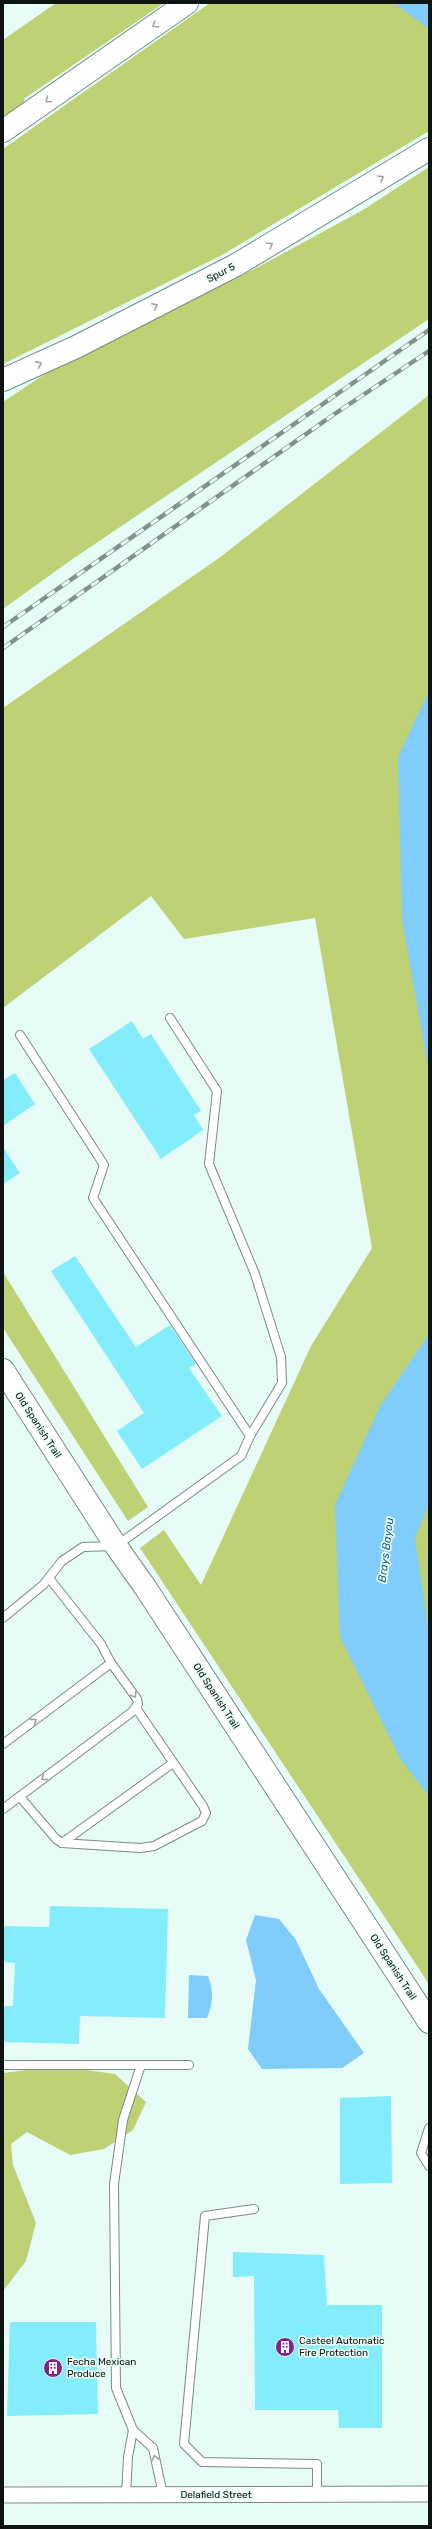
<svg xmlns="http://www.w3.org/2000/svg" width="432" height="2529" viewBox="0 0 432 2529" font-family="Rubik,sans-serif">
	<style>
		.green { fill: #bed174 }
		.water { fill: #80ccfa }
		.building { fill: #83edfb }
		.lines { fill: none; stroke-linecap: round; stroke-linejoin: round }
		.service-casing { stroke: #788b86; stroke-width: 10 }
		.minor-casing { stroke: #788b86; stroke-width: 17 }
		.primary-casing { stroke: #788b86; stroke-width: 24 }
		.trunk-casing { stroke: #788b86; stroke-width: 24 }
		.service { stroke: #fff; stroke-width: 8 }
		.minor { stroke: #fff; stroke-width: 15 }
		.primary { stroke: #fff; stroke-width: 22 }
		.trunk { stroke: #fff; stroke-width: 22 }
		.rail-casing { stroke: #82918d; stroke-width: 4.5 }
		.rail { stroke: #e7fcf6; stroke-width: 3; stroke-dasharray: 9; stroke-linecap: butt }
		.oneway { stroke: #9ea1a0 }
		.labels { text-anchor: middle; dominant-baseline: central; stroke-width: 3.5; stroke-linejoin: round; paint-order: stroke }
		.street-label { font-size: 10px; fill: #0d1412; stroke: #e7fcf6 }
		.poi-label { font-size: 10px; fill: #0d1412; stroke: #e7fcf6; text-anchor: start }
		.water-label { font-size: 11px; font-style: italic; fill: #115e84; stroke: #e7fcf6 }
	</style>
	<rect width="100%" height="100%" fill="#e7fcf6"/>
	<!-- green -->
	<g class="green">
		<path d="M56,3H164L25,98L23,104L3,118V40Z"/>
		<path d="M210,3H429V131L222,255L3,364V149Z"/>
		<path d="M429,167V319L71,560L3,609V402L60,364L260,266L363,210Z"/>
		<path d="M429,395V1984L140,1548L164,1530L201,1585L311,1346L372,1248L315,918L184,939L151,896L3,1008V708L219,558Z"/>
		<path d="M3,1272L148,1507L128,1521L3,1328Z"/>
		<path d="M58,2066L115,2074L146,2102L133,2130L104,2149L70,2155L27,2132L11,2144L13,2165L36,2223L26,2261L3,2291V2073Z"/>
	</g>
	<!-- water -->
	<g class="water">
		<path d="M394,3H429V29Z"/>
		<path d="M429,691V1072L402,919L398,757Z"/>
		<path d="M429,1334V1505L415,1538L429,1632V1796L401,1760L340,1637L335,1505L380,1406Z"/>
		<path d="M255,1915L279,1919L296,1940L319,1989L364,2053L342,2068L262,2069L248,2049L256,1980L246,1940Z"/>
		<path d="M189,1975L208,1976C214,1992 213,2003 207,2018H188Z"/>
	</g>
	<!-- building -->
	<g class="building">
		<path d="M132,1021L143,1039L151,1034L201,1111L194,1115L203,1130L161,1159L89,1049Z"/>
		<path d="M15,1073L35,1104L3,1126V1080Z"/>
		<path d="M3,1147L20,1173L3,1184Z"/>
		<path d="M75,1256L136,1347L170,1325L196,1364L189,1368L222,1416L142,1469L117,1431L144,1413L51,1271Z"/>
		<path d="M50,1906L168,1909L165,2018L80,2016L79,2044L3,2042V2006H13L15,1963L3,1962V1926L49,1927Z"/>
		<path d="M391,2096L392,2183L340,2184V2098Z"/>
		<path d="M233,2252L324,2255L327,2305H382V2428H339L338,2410H255L254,2276L233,2277Z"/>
		<path d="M10,2322H96L98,2414L7,2416Z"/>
	</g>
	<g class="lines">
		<defs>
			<g id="service">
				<path d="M20,1035L104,1165L93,1198L250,1436"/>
				<path d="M3,1618L43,1585L62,1561L83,1547L116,1546L241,1456L250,1436L282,1383L281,1357L255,1274L209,1164L217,1091L170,1018"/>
				<path d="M3,1744L111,1663"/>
				<path d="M20,1797L56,1839L62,1843L140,1848L154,1846L202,1821L206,1813L203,1806L136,1708"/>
				<path d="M3,1809L132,1712L138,1704L137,1699L111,1663L101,1644L49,1578"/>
				<path d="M62,1843L173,1763"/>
				<path d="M3,2065H141L123,2120L114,2184L116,2388L133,2430L153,2448L163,2495"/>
				<path d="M141,2065H189"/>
				<path d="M429,2128L421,2153L429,2166"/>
				<path d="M254,2209L205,2216L184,2444L202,2462L317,2464V2494"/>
				<path d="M126,2495L128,2457L133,2430"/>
			</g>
			<path id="minor" d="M3,2495L429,2494"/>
			<path id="primary" d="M3,1370L116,1546L145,1587L429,2022"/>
			<g id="trunk">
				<path d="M3,131L187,3"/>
				<path d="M3,380L76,347L236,265L429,149"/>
			</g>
		</defs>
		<!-- service casing -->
		<use href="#service" class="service-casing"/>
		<!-- minor casing -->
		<use href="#minor" class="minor-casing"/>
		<!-- primary casing -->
		<use href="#primary" class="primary-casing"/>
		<!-- trunk casing -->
		<use href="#trunk" class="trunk-casing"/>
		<!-- service -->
		<use href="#service" class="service"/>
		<!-- minor -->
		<use href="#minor" class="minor"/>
		<!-- primary -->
		<use href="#primary" class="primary"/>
		<!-- trunk -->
		<use href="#trunk" class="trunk"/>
		<defs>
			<g id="rail">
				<path d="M3,627L429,330"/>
				<path d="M3,648L333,415L429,351"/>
			</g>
		</defs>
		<!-- rail casing -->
		<use href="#rail" class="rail-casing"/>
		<!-- rail -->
		<use href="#rail" class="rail"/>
	</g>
	<!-- one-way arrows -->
	<defs><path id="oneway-chevron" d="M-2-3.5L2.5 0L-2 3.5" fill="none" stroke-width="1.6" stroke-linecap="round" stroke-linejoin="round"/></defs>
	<g class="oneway">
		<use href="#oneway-chevron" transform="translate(155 25) rotate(145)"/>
		<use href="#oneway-chevron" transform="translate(48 100) rotate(145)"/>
		<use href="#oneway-chevron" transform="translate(381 178) rotate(-31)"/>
		<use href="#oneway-chevron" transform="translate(270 245) rotate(-31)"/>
		<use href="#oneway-chevron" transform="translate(155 306) rotate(-27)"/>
		<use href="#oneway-chevron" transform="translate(39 364) rotate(-24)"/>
		<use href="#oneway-chevron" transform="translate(134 1695) rotate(57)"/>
		<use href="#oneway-chevron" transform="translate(34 1721) rotate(-37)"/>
		<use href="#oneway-chevron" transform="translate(44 1778) rotate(143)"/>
		<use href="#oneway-chevron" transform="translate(155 2458) rotate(-102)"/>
	</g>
	<!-- icons -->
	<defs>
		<symbol id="building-disc" viewBox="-11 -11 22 22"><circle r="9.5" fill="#84228b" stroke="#e7fcf6"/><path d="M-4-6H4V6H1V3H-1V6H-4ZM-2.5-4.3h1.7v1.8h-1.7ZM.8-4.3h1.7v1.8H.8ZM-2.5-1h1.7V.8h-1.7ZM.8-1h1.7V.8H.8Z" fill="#fff"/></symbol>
	</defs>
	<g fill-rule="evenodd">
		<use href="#building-disc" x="274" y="2336" width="22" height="22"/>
		<use href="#building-disc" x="42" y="2357" width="22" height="22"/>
	</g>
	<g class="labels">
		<!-- street labels -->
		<g class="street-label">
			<text transform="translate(221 273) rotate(-27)">Spur 5</text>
			<text transform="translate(38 1425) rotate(57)">Old Spanish Trail</text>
			<text transform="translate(216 1696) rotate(57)">Old Spanish Trail</text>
			<text transform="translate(393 1967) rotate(57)">Old Spanish Trail</text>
			<text x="216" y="2495">Delafield Street</text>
		</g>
		<!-- poi labels -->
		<g class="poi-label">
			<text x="299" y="2341">Casteel Automatic<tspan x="299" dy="12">Fire Protection</tspan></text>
			<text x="67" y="2362">Fecha Mexican<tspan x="67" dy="12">Produce</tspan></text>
		</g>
		<!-- water labels -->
		<g class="water-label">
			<text transform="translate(386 1550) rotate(-83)">Brays Bayou</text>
		</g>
	</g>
	<!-- border -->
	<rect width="432" height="2529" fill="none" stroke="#0d1412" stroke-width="8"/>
</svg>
